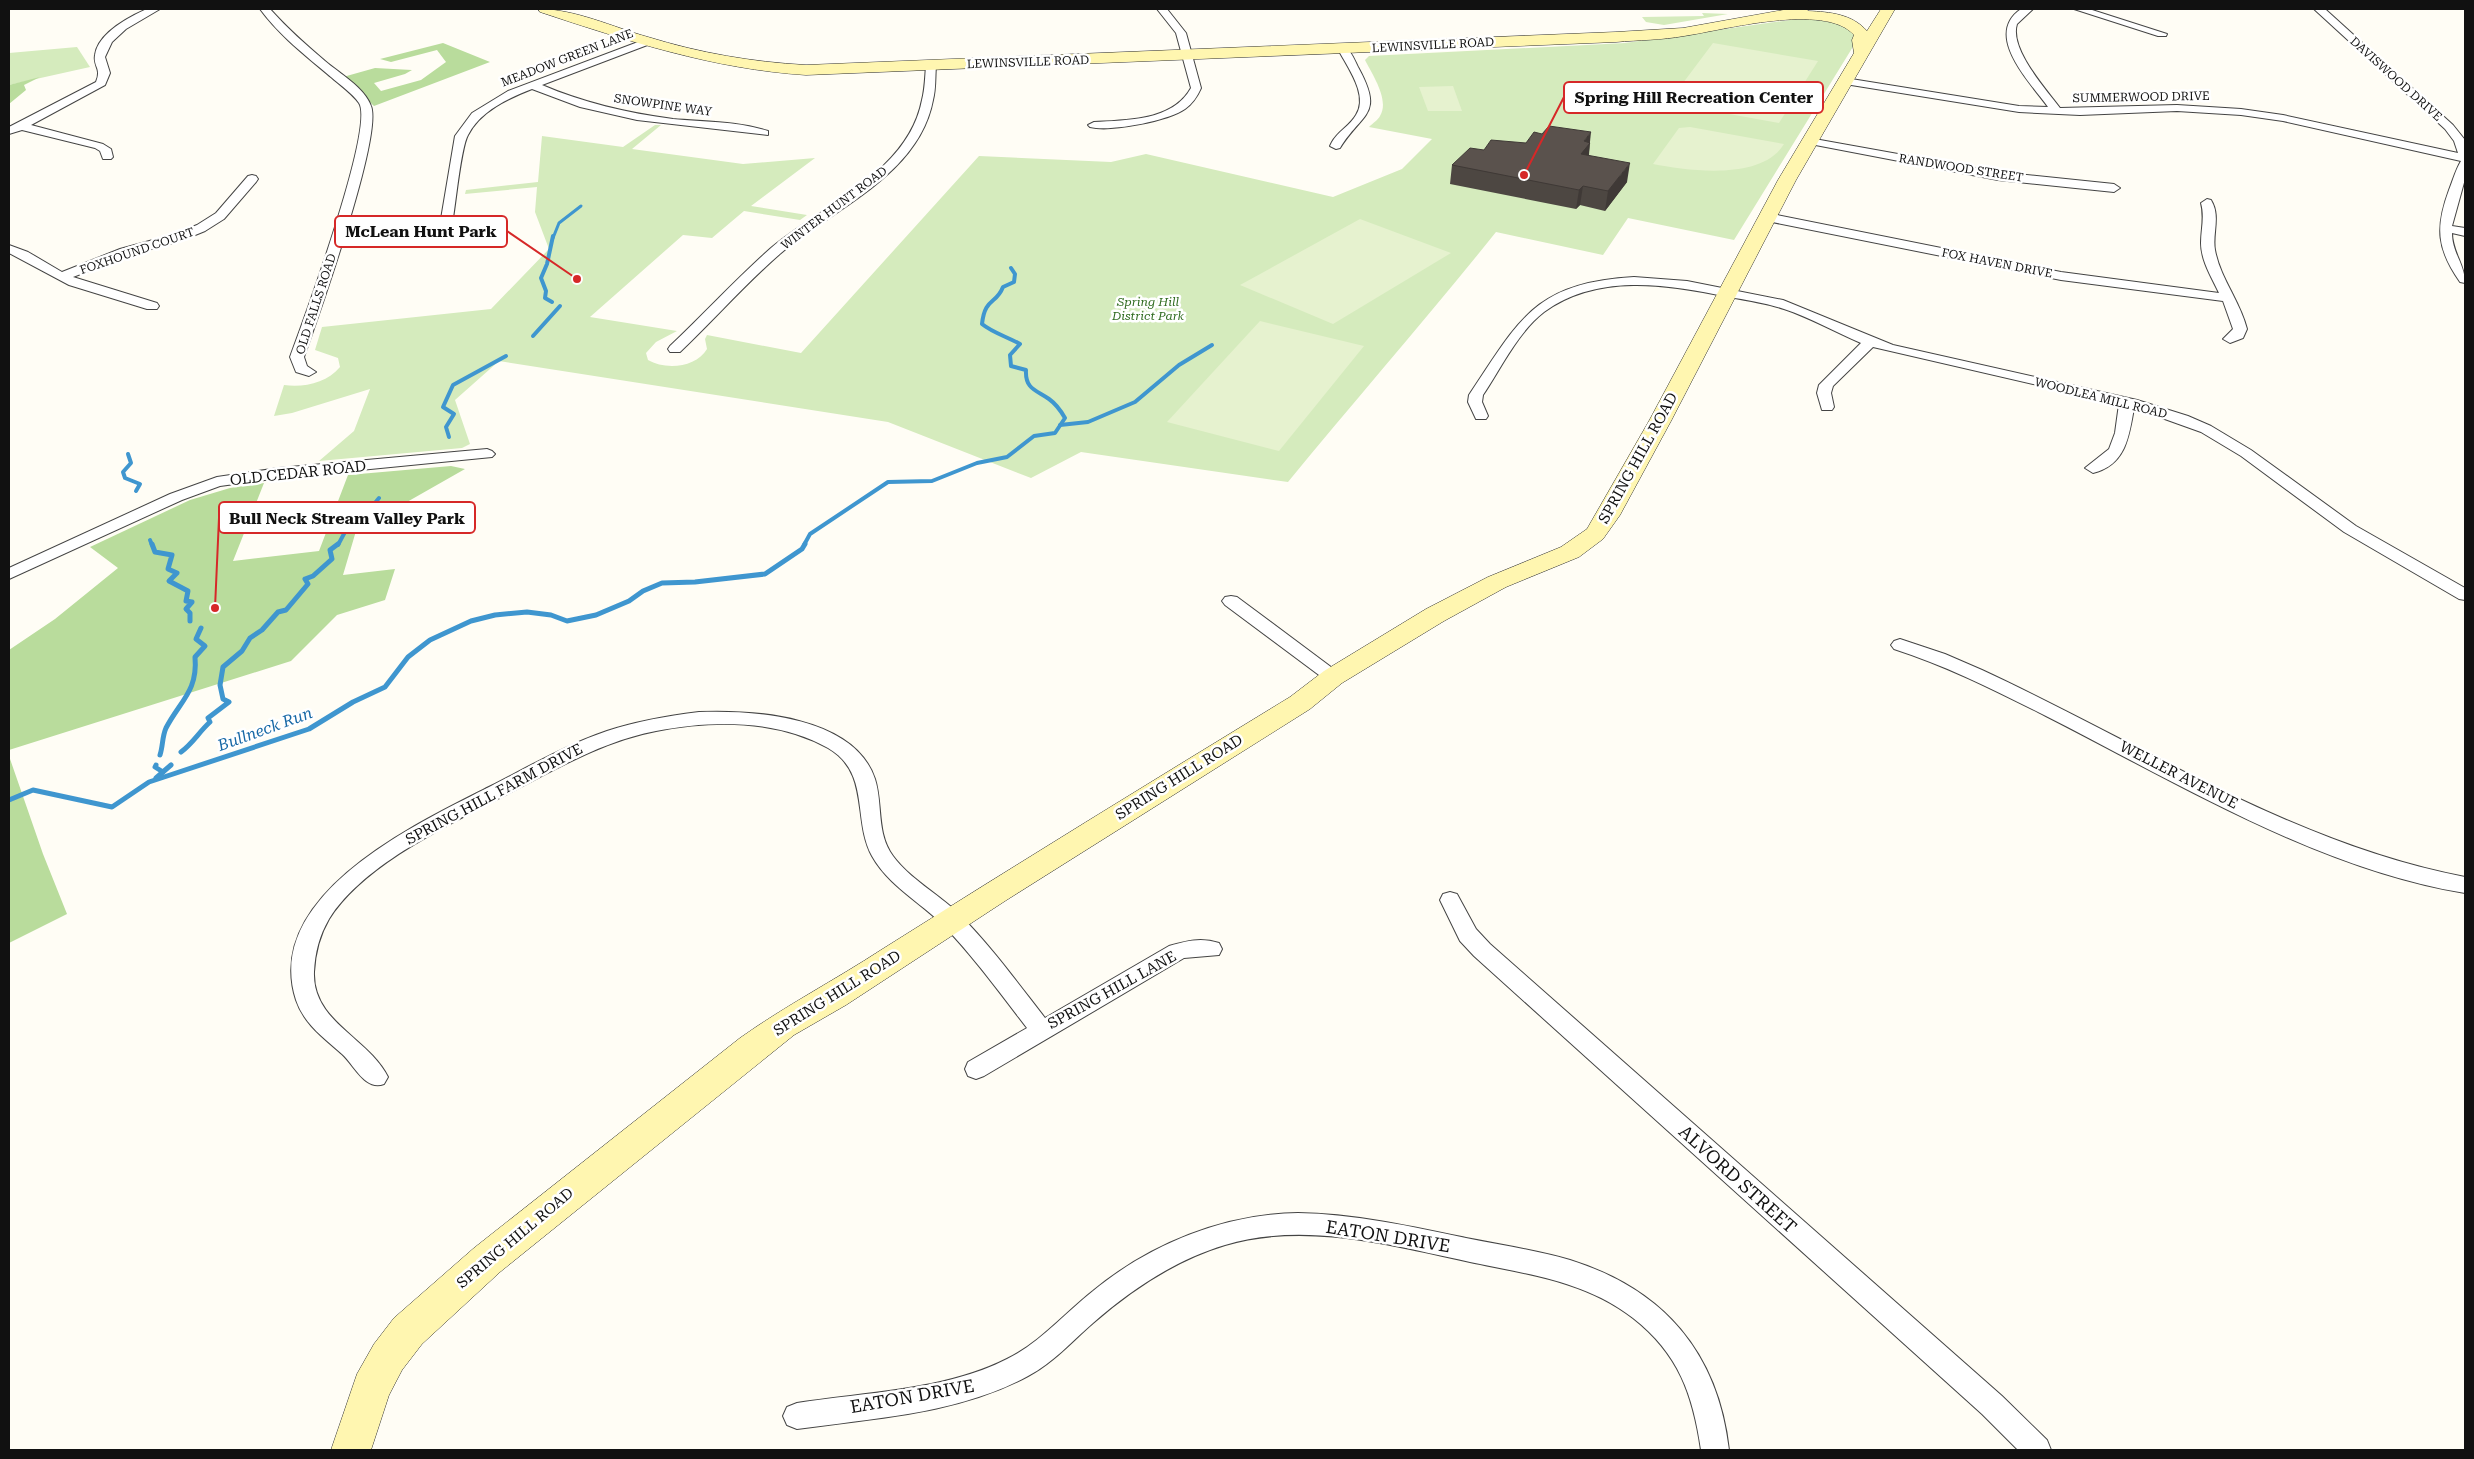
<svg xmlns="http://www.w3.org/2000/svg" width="2474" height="1459" viewBox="0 0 2474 1459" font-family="'Roboto Serif',serif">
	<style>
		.green { fill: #d5ebbd }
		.forest { fill: #b9dc9c }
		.pitch { fill: #e6f2cf }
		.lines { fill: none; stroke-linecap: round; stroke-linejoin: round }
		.stream-far2 { stroke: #3f96cf; stroke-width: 3 }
		.stream-far1 { stroke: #3f96cf; stroke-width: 4 }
		.stream { stroke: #3f96cf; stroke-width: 5 }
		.street-casing { stroke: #444; stroke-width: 2 }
		.secondary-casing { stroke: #333; stroke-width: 1 }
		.street { fill: #fff; fill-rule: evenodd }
		.secondary { fill: #fff6b0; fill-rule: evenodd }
		.wall { fill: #4d4742 }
		.shaded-wall { fill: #3f3936 }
		.building { fill: #5a524d; stroke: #3f3936 }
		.labels { text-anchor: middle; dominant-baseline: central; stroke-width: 5; stroke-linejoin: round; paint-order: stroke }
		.far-street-label { font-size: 12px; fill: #111; stroke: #fff }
		.far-park-label { font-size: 12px; font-style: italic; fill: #2f6b1f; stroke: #fff }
		.street-label { font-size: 15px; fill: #111; stroke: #fff }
		.water-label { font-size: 16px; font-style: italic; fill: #1768a6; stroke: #fff }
		.near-street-label { font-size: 18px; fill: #111; stroke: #fff }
		.leader { fill: none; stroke: #d62828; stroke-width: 2 }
		.callout-dot { fill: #d62828; stroke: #fff; stroke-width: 2 }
		.callout { fill: #fff; stroke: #d62828; stroke-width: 2 }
		.callout-label { font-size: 16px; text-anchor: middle; font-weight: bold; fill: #111 }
	</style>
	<rect width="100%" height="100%" fill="#fffdf5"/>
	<!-- green -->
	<g class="green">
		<path d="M1702,13L1728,14L1664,25L1646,22L1642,17L1704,16Z"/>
		<path d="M1804,18L1838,21L1859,37L1734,240L1628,218L1603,255L1496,232C1428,317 1357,398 1288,482L1081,452L1031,478L888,422L499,361L455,400L470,444L462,448L319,461L354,431L370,389L292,413L274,416L284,385C303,388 327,383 340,367L338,358L315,350L322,327L491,309L549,249L535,212L537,187L465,194L466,190L538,182L542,136L623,147L655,125H661L632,149L743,164L815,158L751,206L807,215L800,220L744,211L712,238L683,235L590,317L677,331L656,342L646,353L648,360C665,370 696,368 707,349L705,339L707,335L801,353L979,156L1111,162L1146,154L1333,197L1402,169L1432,139L1369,127C1373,123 1378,120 1380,116C1390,100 1372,74 1365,60L1369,56L1625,43Z"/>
		<path d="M77,47L90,67L9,85V53Z"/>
	</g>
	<!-- forest -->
	<g class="forest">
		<path d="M443,43L490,62L374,106L343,77L375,68L412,70L405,74L374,83L381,91L421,80L446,62L437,50L391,62L380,59Z"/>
		<path d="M40,77L24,85L26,90L9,104V85Z"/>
		<path d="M451,466L465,469L356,531L343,575L395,569L385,600L337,615L291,661L9,750V650L55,619L118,568L90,547L190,500L230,488L264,483L233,561L319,551L348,475Z"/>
		<path d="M9,756L43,854L67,914L9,943Z"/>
	</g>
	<!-- pitch -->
	<g class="pitch">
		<path d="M1713,43L1818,61L1779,123L1668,103Z"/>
		<path d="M1453,86L1462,111H1428L1419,87Z"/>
		<path d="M1690,127L1784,144C1762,181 1689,171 1653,164L1679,128Z"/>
		<path d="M1360,219L1451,253L1333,324L1240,285Z"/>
		<path d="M1260,321L1364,346L1279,451L1167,422Z"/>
	</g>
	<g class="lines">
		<!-- stream-far2 -->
		<path class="stream-far2" d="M553,238L559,223L581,206"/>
		<!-- stream-far1 -->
		<g class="stream-far1">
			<path d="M552,302L545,298L546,291L541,278L547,264L553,236"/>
			<path d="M533,336L560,306"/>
			<path d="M1060,425L1088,422L1135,402L1179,365L1212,345"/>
			<path d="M449,437L446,427L454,414L443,407L453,385L506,356"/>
			<path d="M128,454L131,463L123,472L125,478L140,484L136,491"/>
			<path d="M150,540L152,545"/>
			<path d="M338,545L346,530L368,525L376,520L370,509L379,498"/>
			<path d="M804,545L810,534L888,482L932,481L977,463L1007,457L1034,436L1055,433L1065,418C1061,411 1056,404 1049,399C1036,390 1025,389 1026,370L1011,366L1010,355L1020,344C1008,337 993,333 982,324C985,297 996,305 1003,287L1014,282L1015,274L1011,268"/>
		</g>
		<!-- stream -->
		<g class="stream">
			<path d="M152,544L155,552L172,555L168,569L177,573L169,581L188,591L186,601L192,602L186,609L190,613V621"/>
			<path d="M181,752C193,743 199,732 210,722L208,718L229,702L223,699L220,685L223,667L242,651L250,638L262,630L278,612L286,610L308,584L305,579L313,576L332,559L330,550L338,544"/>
			<path d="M160,755C163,746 162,737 166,728C180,701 198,691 195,657L205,646L196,639L201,628"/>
			<path d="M156,765L155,767L163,772"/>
			<path d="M156,778L171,765"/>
			<path d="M9,800L33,790L112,807L149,782L309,729L353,702L385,687L408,657L430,640L471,621L495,615L527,612L551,615L567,621L596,615L629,601L643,591L662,583L695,582L765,574L802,549L805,544"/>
		</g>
		<defs>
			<g id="street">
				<path d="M147,9H160L126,29L112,42L105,57L110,73L105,85L31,125L103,144L111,149L113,157L111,159H103L100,151L95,148L22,130L9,134V127L96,82C102,68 93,67 95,55C98,33 129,17 147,9Z"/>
				<path d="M260,9H270C287,28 306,45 325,61C339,73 365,88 371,106C383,136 318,317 304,357L307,366L316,372L309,376L296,372L290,357C303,322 375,127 359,103C352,93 340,85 331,77C306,56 279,35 260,9Z"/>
				<path d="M1157,9H1167L1186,33L1201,88C1197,97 1193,103 1185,109C1168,121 1110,132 1090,127L1088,125L1094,122C1127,120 1173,121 1191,88L1176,33Z"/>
				<path d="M2021,9H2033L2017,24C2009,49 2046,89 2060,108L2177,105L2241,109L2283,115L2458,153L2454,141L2445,129L2314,9H2325L2453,125L2465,140V179L2452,226L2465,228V236L2452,233C2452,253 2465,264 2465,283L2460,282C2437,249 2435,228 2449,190C2453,180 2456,169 2461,161L2283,121L2241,115L2177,111L2080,115L2019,112L1845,84L1840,81L1845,78L2019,106L2048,107C2030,82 1983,35 2021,9Z"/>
				<path d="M2074,9H2089L2167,34L2166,36H2158Z"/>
				<path d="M646,39L651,42L650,44L542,85C584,103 627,113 673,119C705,122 737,121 768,131V135L637,120L580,107L532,89C509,98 480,111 468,135C461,147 456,201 453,218L463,229L461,232H453L441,219L455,136L472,113L508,91Z"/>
				<path d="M1343,46C1350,48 1355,61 1358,67C1385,116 1362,112 1340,148L1336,149L1330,146L1332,142C1338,131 1350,126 1356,115C1369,95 1347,67 1338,49Z"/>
				<path d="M931,63L936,66C935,77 936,89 933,100C919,175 833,209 781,253C745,284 714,320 680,352H670L668,349L670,346C704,314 736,279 771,248C822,205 908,173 922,100C925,89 925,77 926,66Z"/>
				<path d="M1809,138L1998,172L2114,184L2120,188L2114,192L1998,180L1805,143V139Z"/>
				<path d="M252,175L256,176L258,179L256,182L224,219L205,231L183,240L130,255L73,277L157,303L159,306L157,309H147L69,285L9,253V245L28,252L62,272L120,249L175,234L197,225L216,213L248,176Z"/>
				<path d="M2207,199L2211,200C2221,216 2212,234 2215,250C2220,278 2240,301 2247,329L2243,338L2230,343L2223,339L2233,329L2223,301L2061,280L1767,221L1761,217L1767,213L2061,272L2219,293C2212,278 2201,261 2201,243C2201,229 2205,217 2201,203Z"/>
				<path d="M1634,277L1687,281L1783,300L1893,345L2137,400L2188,416L2211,426L2251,450L2356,526L2465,588V600L2459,599L2344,532L2241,456L2201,432L2134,408C2129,436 2126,465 2093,473L2085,468L2109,449L2115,433L2119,404L1873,347L1833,386L1831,393L1834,407L1832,410H1822L1817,393L1819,385L1861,343C1835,332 1811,318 1784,309C1766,303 1747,300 1728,297C1668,284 1597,273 1544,312C1518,332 1501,368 1483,395L1482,402L1488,416L1486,419H1476L1468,402L1469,395C1520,319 1534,283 1634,277Z"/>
				<path d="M487,449L492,451L495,454L492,457L279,478L220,486L182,500L9,579V568L170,494L217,477L279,468Z"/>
				<path d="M1231,596L1237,597L1339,673L1342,677L1339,681L1333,683L1327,681L1225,605L1222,601L1225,597Z"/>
				<path d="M1900,639L1945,654L1982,670C2140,743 2292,844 2465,877V893C2320,870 2176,782 2046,716C1996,691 1947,666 1894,649L1891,645L1894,641Z"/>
				<path d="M699,712C754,710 854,716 875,779C883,804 876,833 893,856C910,879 937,893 958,913C990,945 1017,982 1045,1018L1169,946C1186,941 1201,937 1219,943L1222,949L1219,955L1184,958L984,1076L976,1079L968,1076L965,1069L968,1062L1027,1028C1000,993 974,957 943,925C920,902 888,885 872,856C852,819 871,773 828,748C777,719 712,720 656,731C603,741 556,769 509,793C452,823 363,864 329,919C319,936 315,953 314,972C312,1022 368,1037 388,1077L384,1084C365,1091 355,1066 342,1054C324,1038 304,1024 296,1000C262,895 418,823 491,786C528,767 566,745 607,731C637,721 667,716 699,712Z"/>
				<path d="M1450,892L1457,894L1476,929L1490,944L2002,1396L2047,1440L2051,1450H2018L1982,1414L1474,956L1460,941L1440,900L1443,894Z"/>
				<path d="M1298,1213C1355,1214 1410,1226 1466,1238C1501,1245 1536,1250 1570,1260C1663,1289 1718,1352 1729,1450H1701C1693,1395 1679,1354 1633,1318C1586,1281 1527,1274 1470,1262C1389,1245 1306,1221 1225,1245C1175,1260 1132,1289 1093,1323C1072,1341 1053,1363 1028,1376C958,1414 874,1418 797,1429L787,1425L783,1416L787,1407L797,1403C866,1392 944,1391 1007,1359C1040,1343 1065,1313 1093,1291C1150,1244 1224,1214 1298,1213Z"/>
			</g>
			<path id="secondary" d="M538,9C576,9 612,27 648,37C700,53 752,62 806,65L1616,32L1683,28L1789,9H1807L1808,11C1830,12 1852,14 1867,31L1881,9H1895L1796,180L1671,421L1620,515L1603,539L1579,557L1506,587L1444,621L1342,683L1310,709L1005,901L846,1005L794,1035L500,1272L422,1344L402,1370L389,1395L371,1450H331L357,1374L374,1344L394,1318L474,1248L740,1038C785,1006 835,980 881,950C1017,864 1154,780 1290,697L1324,671L1426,609L1488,577L1561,547L1587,529L1649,421L1778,180L1854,53L1852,40L1854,35C1825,2 1724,30 1684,36C1662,40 1639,40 1616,42L806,75C713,69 628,41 540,12Z"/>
		</defs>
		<!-- street casing -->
		<use href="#street" class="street-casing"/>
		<!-- secondary casing -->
		<use href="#secondary" class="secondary-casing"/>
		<!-- street -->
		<use href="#street" class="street"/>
		<!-- secondary -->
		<use href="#secondary" class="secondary"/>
	</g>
	<!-- wall -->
	<path class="wall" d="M1590,142L1589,155L1627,182L1605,211L1580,205L1576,209L1450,184L1452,165L1484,150L1526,143Z"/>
	<!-- shaded-wall -->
	<g class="shaded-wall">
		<path d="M1591,132L1588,161L1579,173L1584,141Z"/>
		<path d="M1630,163L1627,182L1605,211L1608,191Z"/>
		<path d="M1583,186L1580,205L1576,209L1579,190Z"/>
	</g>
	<!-- building -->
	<path class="building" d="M1549,126L1591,132L1584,141L1590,143L1581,154L1630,163L1608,191L1583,186L1579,190L1452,165L1470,148L1484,150L1491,140L1526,143L1534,132L1542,134Z"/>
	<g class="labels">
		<!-- far-street labels -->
		<g class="far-street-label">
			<text transform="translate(1433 45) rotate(-3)">LEWINSVILLE ROAD</text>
			<text transform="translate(567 58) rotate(-21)">MEADOW GREEN LANE</text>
			<text transform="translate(1028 62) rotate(-2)">LEWINSVILLE ROAD</text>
			<text transform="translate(2396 79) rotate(42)">DAVISWOOD DRIVE</text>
			<text transform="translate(2141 97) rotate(-1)">SUMMERWOOD DRIVE</text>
			<text transform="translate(663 105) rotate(8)">SNOWPINE WAY</text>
			<text transform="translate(1961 168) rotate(9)">RANDWOOD STREET</text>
			<text transform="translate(834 208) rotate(-37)">WINTER HUNT ROAD</text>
			<text transform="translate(137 251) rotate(-19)">FOXHOUND COURT</text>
			<text transform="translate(1997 263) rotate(11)">FOX HAVEN DRIVE</text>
			<text transform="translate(316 304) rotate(-72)">OLD FALLS ROAD</text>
			<text transform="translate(2101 398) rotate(14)">WOODLEA MILL ROAD</text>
		</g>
		<!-- far-park labels -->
		<g class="far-park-label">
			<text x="1148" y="302">Spring Hill<tspan x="1148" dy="14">District Park</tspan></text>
		</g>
		<!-- street labels -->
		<g class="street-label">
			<text transform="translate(1638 458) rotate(-61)">SPRING HILL ROAD</text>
			<text transform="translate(298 473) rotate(-6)">OLD CEDAR ROAD</text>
			<text transform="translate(2179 775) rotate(27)">WELLER AVENUE</text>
			<text transform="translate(1179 777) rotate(-32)">SPRING HILL ROAD</text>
			<text transform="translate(494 794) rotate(-28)">SPRING HILL FARM DRIVE</text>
			<text transform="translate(1112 990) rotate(-29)">SPRING HILL LANE</text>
			<text transform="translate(837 993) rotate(-32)">SPRING HILL ROAD</text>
			<text transform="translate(515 1238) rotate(-40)">SPRING HILL ROAD</text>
		</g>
		<!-- water labels -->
		<g class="water-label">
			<text transform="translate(265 729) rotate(-20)">Bullneck Run</text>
		</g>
		<!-- near-street labels -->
		<g class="near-street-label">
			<text transform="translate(1738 1179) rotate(42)">ALVORD STREET</text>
			<text transform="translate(1388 1236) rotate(9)">EATON DRIVE</text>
			<text transform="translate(912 1396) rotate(-10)">EATON DRIVE</text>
		</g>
	</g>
	<!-- callouts -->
	<path class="leader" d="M1524 175L1564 97M577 279L507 231M215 608L219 518"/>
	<g class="callout-dot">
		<circle cx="1524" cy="175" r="5"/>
		<circle cx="577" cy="279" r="5"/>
		<circle cx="215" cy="608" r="5"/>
	</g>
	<g class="callout">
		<rect x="1564" y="82" width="259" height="31" rx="5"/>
		<rect x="335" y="216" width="172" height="31" rx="5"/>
		<rect x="219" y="502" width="256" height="31" rx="5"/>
	</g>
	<g class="callout-label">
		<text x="1694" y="103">Spring Hill Recreation Center</text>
		<text x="421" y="237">McLean Hunt Park</text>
		<text x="347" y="524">Bull Neck Stream Valley Park</text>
	</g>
	<!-- border -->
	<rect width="2474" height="1459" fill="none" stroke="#111111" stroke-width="20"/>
</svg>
